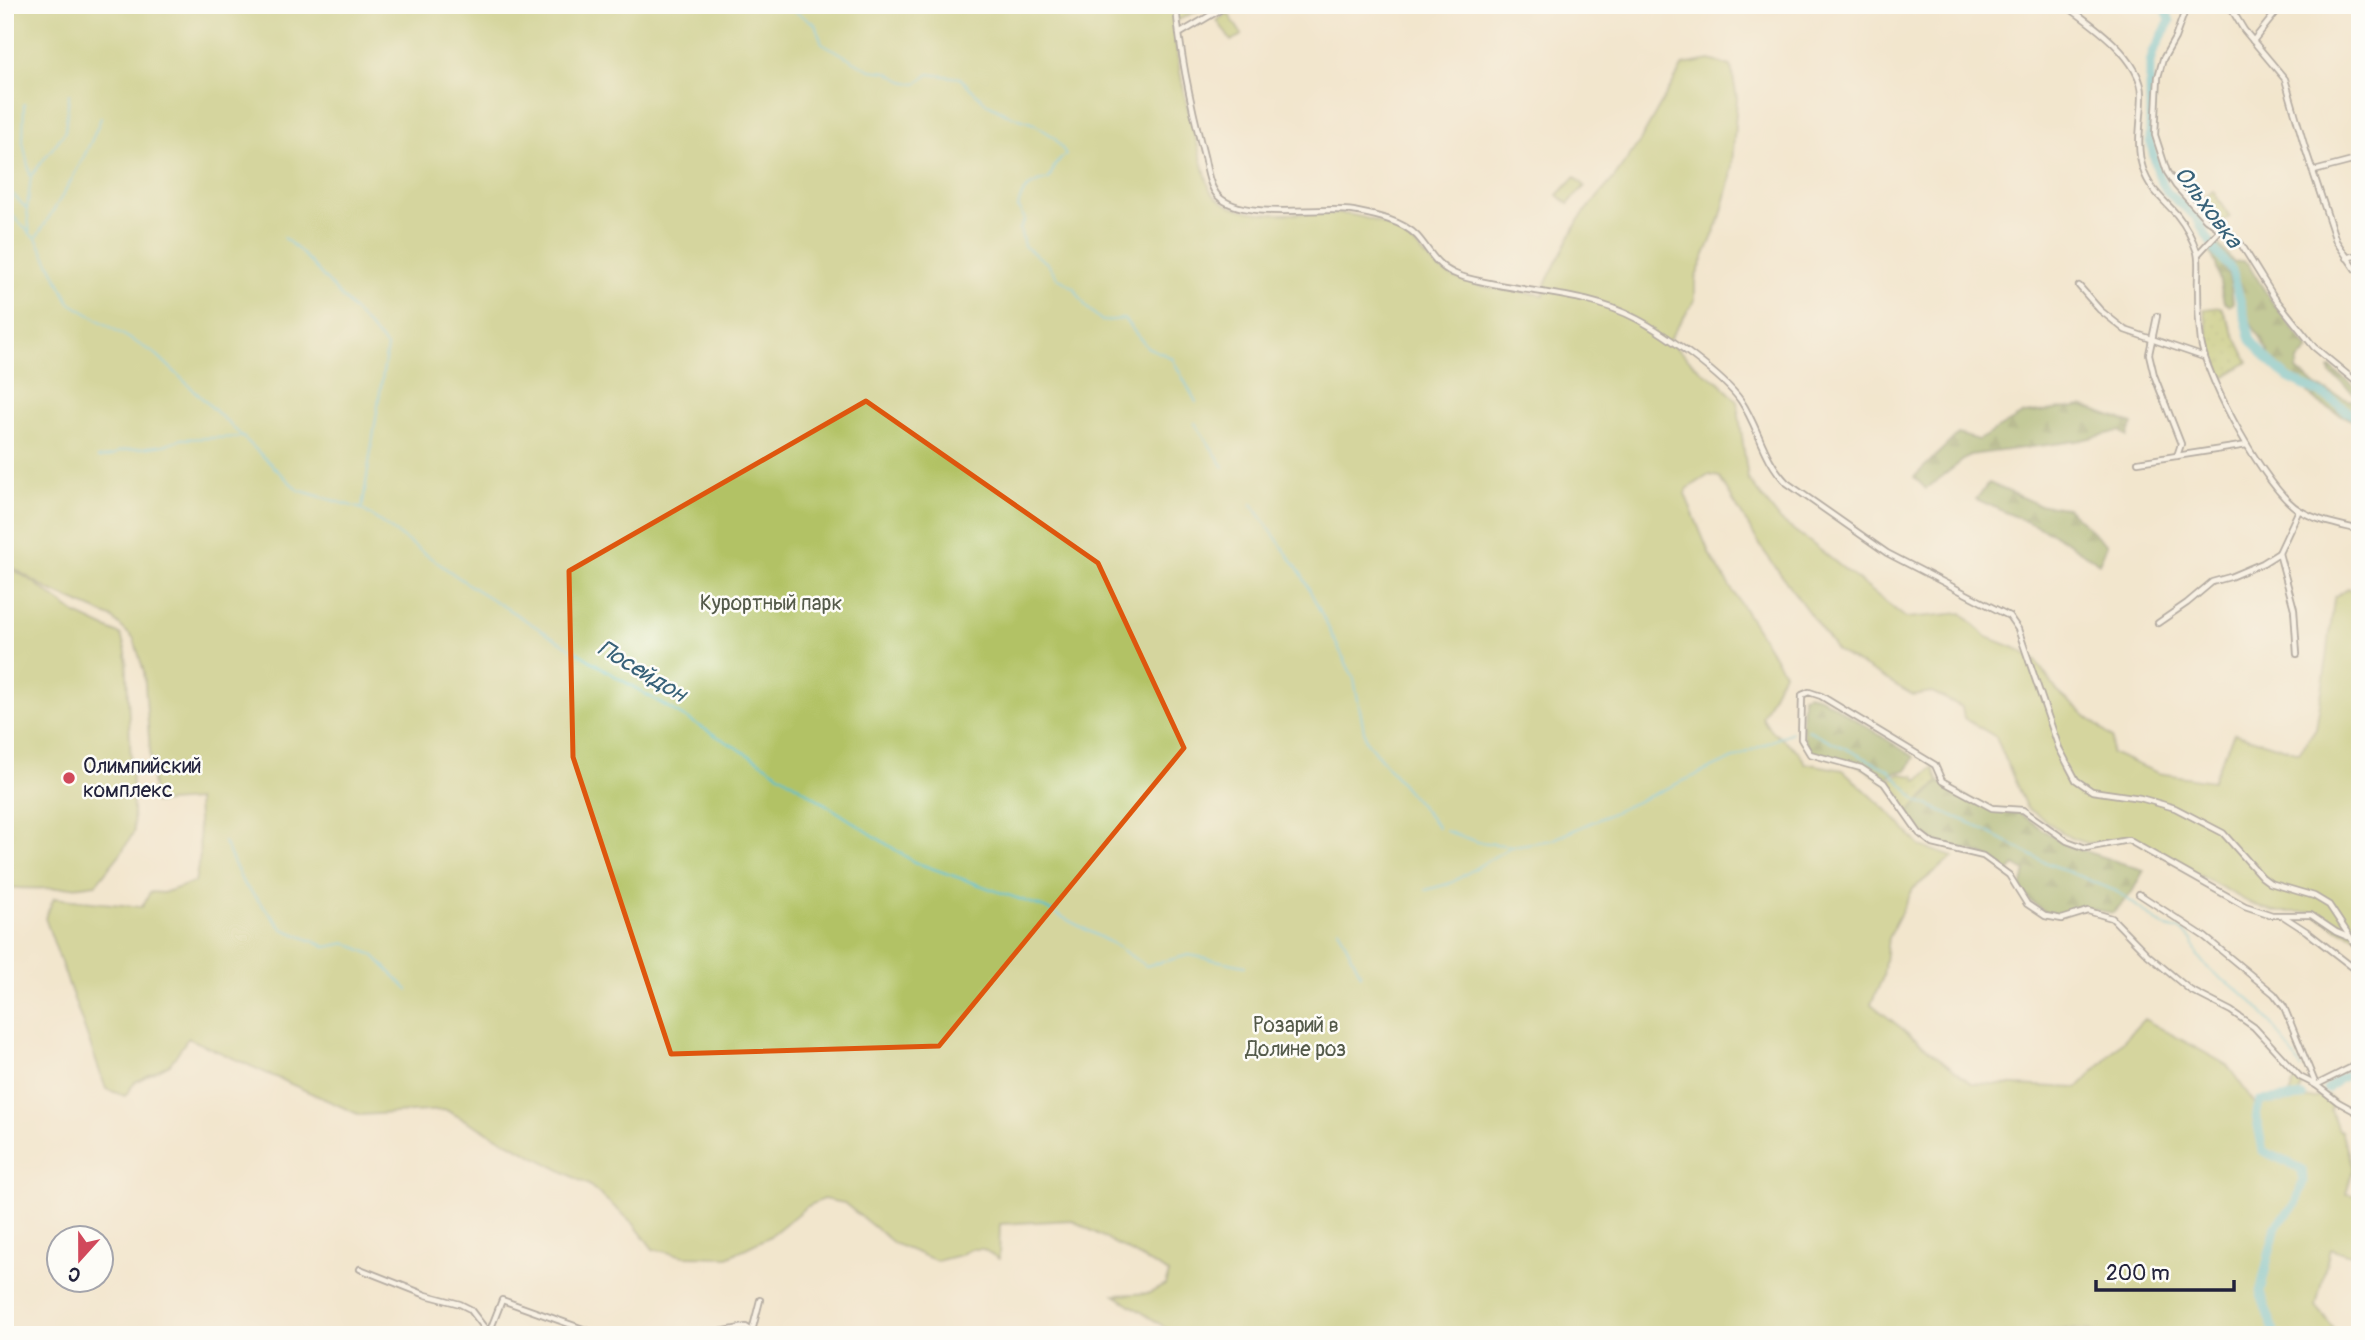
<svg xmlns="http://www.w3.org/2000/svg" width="2365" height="1340" viewBox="0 0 2365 1340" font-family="Pangolin,sans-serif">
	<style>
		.grass { fill: url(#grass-dots); stroke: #6a7250; stroke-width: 2 }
		.forest { fill: url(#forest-firs); stroke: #58654a; stroke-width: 2 }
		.green { fill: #b2c265; stroke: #6a7250; stroke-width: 2 }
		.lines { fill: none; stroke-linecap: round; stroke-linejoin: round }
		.stream { stroke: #57c0d3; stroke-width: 2 }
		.river { stroke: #57c0d3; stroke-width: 9 }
		.street-casing { stroke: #6b676e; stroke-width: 8 }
		.street { stroke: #fff; stroke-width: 4.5 }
		.marked { fill: none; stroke: #de560e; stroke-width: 5; stroke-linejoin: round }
		.poi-dot { fill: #d1495b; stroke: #fdfcf7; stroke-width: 2.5 }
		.labels { text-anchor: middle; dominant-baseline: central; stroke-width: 5; stroke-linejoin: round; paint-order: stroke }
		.park-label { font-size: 21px; fill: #545a4a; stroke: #fdfcf7 }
		.poi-label { font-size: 21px; fill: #22223b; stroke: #fdfcf7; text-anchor: start }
		.water-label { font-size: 23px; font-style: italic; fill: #376178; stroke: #fdfcf7 }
	</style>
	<defs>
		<pattern id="grass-dots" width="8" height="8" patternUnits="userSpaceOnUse" patternTransform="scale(1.75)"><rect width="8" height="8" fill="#b2c265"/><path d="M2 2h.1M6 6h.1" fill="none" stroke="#99a659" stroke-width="1.8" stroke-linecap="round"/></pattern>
		<pattern id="forest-firs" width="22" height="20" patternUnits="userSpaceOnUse" patternTransform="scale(1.75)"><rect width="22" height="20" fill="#8da85a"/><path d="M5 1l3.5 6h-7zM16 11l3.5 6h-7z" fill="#73884c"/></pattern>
	</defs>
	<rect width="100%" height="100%" fill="#fdfcf7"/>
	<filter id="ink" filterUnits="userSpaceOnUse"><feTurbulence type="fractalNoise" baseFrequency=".0143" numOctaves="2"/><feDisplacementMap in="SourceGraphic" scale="14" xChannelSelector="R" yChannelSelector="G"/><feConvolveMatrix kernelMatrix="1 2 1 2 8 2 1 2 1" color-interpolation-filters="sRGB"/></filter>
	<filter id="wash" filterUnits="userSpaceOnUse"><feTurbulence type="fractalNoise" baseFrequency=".00686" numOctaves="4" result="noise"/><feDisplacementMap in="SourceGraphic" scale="28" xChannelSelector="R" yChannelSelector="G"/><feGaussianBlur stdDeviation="1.57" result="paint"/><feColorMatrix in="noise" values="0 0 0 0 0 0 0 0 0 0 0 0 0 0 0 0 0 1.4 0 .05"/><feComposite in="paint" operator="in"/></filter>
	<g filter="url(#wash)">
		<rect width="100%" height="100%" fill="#f2e6cd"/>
		<!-- grass -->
		<g class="grass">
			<path d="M2221,307L2248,362L2223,378L2210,343L2204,309Z"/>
			<path d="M1933,767L1939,782L1908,813L1887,782L1900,774L1915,776L1918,781Z"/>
		</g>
		<!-- forest -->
		<g class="forest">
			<path d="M2219,245L2233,262L2243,261L2248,264L2270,299L2309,350L2298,361L2297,370L2319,388L2351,401L2354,398V393L2331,374L2329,369L2331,368L2360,391V430C2354,412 2312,412 2304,384L2289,375L2269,357L2268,351L2249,320L2236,272L2215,247Z"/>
			<path d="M2210,251C2231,267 2230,280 2233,303L2229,305L2224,302L2216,264Z"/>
			<path d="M2082,406L2133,424L2127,437L2120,431L2077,441L1970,455L1926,489L1914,477L1958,434L1978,440L2024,414Z"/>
			<path d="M1989,483L2037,504L2067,508L2107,545L2099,563L2054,534L1976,499Z"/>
			<path d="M1808,694L1820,697L1914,757L1907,770L1894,773L1884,782L1861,766L1812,752C1798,739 1803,714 1803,696Z"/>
			<path d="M1939,782L1993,811L2019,813L2065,845L2144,870L2131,894L2113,913L2084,908L2060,916L2044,911L2030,901L2021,888L2025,871L2015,865L2008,872C2000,866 1990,857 1981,854C1941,841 1933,851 1908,813Z"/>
		</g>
		<!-- green -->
		<g class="green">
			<path d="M5,5H1210L1174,22C1177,79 1195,135 1210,190C1236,227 1313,208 1352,215C1379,220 1398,229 1418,248C1425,255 1432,264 1441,270C1469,289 1511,290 1544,295L1546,282L1579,219L1614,178L1640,141L1683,65L1710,60L1731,66L1737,98L1731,178L1720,219L1695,279V300L1668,341L1703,372L1719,382L1737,401L1748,479L1781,521L1810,542L1906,618L1962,613L1987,637L2020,650L2036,661L2058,692L2112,738L2111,753L2158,773L2212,781L2234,733L2299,753L2316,728L2327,659L2334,598L2347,588L2360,594V940L2355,935L2338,929L2311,912H2273L2248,902L2129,836L2102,843H2086L2069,837L2026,807L1996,737L1964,718L1962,707L1932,692L1913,695L1837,651L1763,550L1719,477L1709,475L1687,489L1685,494L1710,555L1784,672L1762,717C1771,739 1795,740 1805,763L1843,770L1892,815L1920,846L1953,857L1913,889L1888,938L1883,977L1871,1004L1971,1083L2078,1088L2144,1019L2227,1065L2256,1105L2286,1102L2295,1080L2302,1084L2299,1095L2307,1099L2328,1096L2334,1102L2331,1110L2338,1130H2341L2353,1169L2346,1194L2360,1196V1258L2330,1248L2316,1306L2339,1335H2095L2091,1331C2072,1329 2049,1327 2032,1335H1177L1115,1295L1150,1293L1165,1285L1169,1273L1072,1220L1000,1224L999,1259L983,1249H970L960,1255L937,1261L895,1244L844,1203L823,1199L806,1207L769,1237L728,1257L684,1256L653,1249L633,1223L589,1185L446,1110L360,1115L188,1038L170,1064L135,1082L125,1096L106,1089L45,918L54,898L142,907L150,892L163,893L195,882L200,855L197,800L154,803L144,672L134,639L111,617L49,590L5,563Z"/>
			<path d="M1228,13L1242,35L1231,41L1217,20Z"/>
			<path d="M1575,177L1585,186L1568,204L1558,195Z"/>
			<path d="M2213,191L2230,217L2220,223L2202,199Z"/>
			<path d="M5,565L32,581L76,614L121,635L126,652L134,832L121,853L96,884C64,889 37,890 5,887Z"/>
		</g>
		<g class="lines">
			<!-- stream -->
			<g class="stream">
				<path d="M717,5H721"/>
				<path d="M784,5L815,24L822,43L870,70L887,72L903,81L916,84L929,74L960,78L986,103L1011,116L1034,124L1054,137L1066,154L1055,165L1049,179C1031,183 1021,189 1018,208L1025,219L1020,229L1024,246L1047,263L1058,278L1074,288L1087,308L1102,321L1124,319L1147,347L1172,358L1196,402"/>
				<path d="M24,104L23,142L30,175"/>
				<path d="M101,118C84,162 61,199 36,238L70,303L157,355L298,490L362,509L469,585L620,679L764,764L914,862L1045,908L1113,944L1146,966L1189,955L1245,966"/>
				<path d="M5,186L26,208"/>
				<path d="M5,208L29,232"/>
				<path d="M34,237L30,234L27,209L31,176L65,132L69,94"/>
				<path d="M284,238L301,252L387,347L362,509"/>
				<path d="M1195,423L1224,467"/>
				<path d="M98,458L112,456L120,451L164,445L181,439L241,437"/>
				<path d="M1252,504L1302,575L1354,679L1366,741L1438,827"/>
				<path d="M1808,730L1889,770L1918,801L1975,825L2042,861L2118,892L2163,926L2182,931L2193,940C2195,971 2237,984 2256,1005C2274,1024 2287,1046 2301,1068"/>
				<path d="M1446,831L1478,842L1513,846L1552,840L1792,732"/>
				<path d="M224,842L243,883L283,929L327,947L346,943L373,955L408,990"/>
				<path d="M1426,890L1451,883L1512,846"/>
				<path d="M1338,928L1361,975"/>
			</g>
			<!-- river -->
			<g class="river">
				<path d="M2168,5L2166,10L2170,21L2153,52L2150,63V141L2159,177L2167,192L2196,217L2216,252L2232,270L2251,340L2268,360L2288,378L2329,398L2360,420"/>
				<path d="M2327,1089L2339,1079L2360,1069"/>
				<path d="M2275,1335L2260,1292L2276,1226L2296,1204L2303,1181L2302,1169L2263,1151L2256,1115L2260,1101L2303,1097"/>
			</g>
		</g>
	</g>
	<g filter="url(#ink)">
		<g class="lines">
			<defs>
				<g id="street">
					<path d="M1176,5C1180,57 1191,106 1204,156C1207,169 1209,186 1218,196C1242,221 1320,206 1353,211C1373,215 1402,220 1417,236C1429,249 1435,265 1453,273C1465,279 1480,281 1494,284C1543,294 1592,295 1637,319C1664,333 1724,376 1741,401C1759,428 1763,459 1787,483L1887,553L2009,616L2018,629L2059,748L2076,780L2092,791L2140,798L2175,808L2223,833L2262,877L2270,883L2314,896L2329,905L2360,952"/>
					<path d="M2065,5C2092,24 2142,59 2142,95C2142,120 2135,144 2143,169C2149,189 2164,200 2177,215C2185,225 2193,240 2197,252C2200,263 2197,278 2198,289C2198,307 2199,325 2201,342C2207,380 2267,491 2299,510C2317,521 2340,525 2360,530"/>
					<path d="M2187,5L2175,38L2163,59L2158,77L2155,135L2167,172L2176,186L2206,219L2241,244L2274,297L2314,347L2360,385"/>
					<path d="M2229,5L2244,30L2285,79L2305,148L2336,241L2356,270H2360"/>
					<path d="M1179,34L1228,5"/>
					<path d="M2253,41L2282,5"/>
					<path d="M2314,171L2360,159"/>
					<path d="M2198,254L2221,229"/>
					<path d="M2347,258L2360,254"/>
					<path d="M2079,286L2100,310L2125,330L2204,357"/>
					<path d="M2157,316L2149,354L2154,375L2181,444L2177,456"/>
					<path d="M2138,462L2247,445"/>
					<path d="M2158,623L2187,603L2212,582L2230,577L2263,563L2279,553"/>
					<path d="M2297,654L2294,609L2279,553L2299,510"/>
					<path d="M2139,894L2205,937L2274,994L2284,1007L2316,1085L2360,1063"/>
					<path d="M2283,916L2306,931L2360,973"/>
					<path d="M2348,937L2336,932L2311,915H2272L2245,906L2128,840L2086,848L2067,841L2023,810L1992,808L1942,781L1935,765L1821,696L1809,692L1802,695L1801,739L1810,754L1861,768L1884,783L1919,833L1933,844L1983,856L2009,875L2027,904L2045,916L2062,919L2088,911L2112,918L2148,955L2190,990L2231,1011L2254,1027L2300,1077L2316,1085L2338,1102L2360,1114"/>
					<path d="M360,1269L426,1295L460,1304L470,1309L490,1335"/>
					<path d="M489,1333L502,1300L600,1335"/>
					<path d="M704,1335L746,1327L752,1331"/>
					<path d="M751,1335L760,1300"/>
				</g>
			</defs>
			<!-- street casing -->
			<use href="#street" class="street-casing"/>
			<!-- street -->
			<use href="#street" class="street"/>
		</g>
	</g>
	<!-- marked area -->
	<path d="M0 0H2365V1340H0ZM866,401L1098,563L1184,748L939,1046L671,1054L573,757L569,571Z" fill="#f2e6cd" fill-opacity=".55" fill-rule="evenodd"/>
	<path class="marked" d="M866,401L1098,563L1184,748L939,1046L671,1054L573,757L569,571Z"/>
	<!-- markers -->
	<circle class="poi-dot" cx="69" cy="778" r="7"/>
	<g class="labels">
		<!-- park labels -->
		<g class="park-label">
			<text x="771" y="603">Курортный парк</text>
			<text x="1296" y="1025">Розарий в<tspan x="1296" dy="24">Долине роз</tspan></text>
		</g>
		<!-- poi labels -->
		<g class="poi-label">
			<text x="83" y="766">Олимпийский<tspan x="83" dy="24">комплекс</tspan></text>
		</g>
		<!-- water labels -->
		<g class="water-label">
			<text transform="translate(2208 207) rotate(53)">Ольховка</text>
			<text transform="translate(642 671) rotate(31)">Посейдон</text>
		</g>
	</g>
	<!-- margin -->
	<rect width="2365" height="1340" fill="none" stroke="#fdfcf7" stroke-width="28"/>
	<!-- north arrow -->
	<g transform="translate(80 1259) rotate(201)"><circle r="33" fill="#fdfcf7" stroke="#a5a5ac" stroke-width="2"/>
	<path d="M0-5L12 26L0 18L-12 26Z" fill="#d1495b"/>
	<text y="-10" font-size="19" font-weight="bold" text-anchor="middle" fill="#22223b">С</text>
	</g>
	<!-- scale -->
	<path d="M2096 1280v10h138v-10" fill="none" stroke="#22223b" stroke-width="3.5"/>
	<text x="2106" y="1280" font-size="21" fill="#22223b" stroke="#fdfcf7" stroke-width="5" paint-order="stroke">200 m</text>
</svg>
